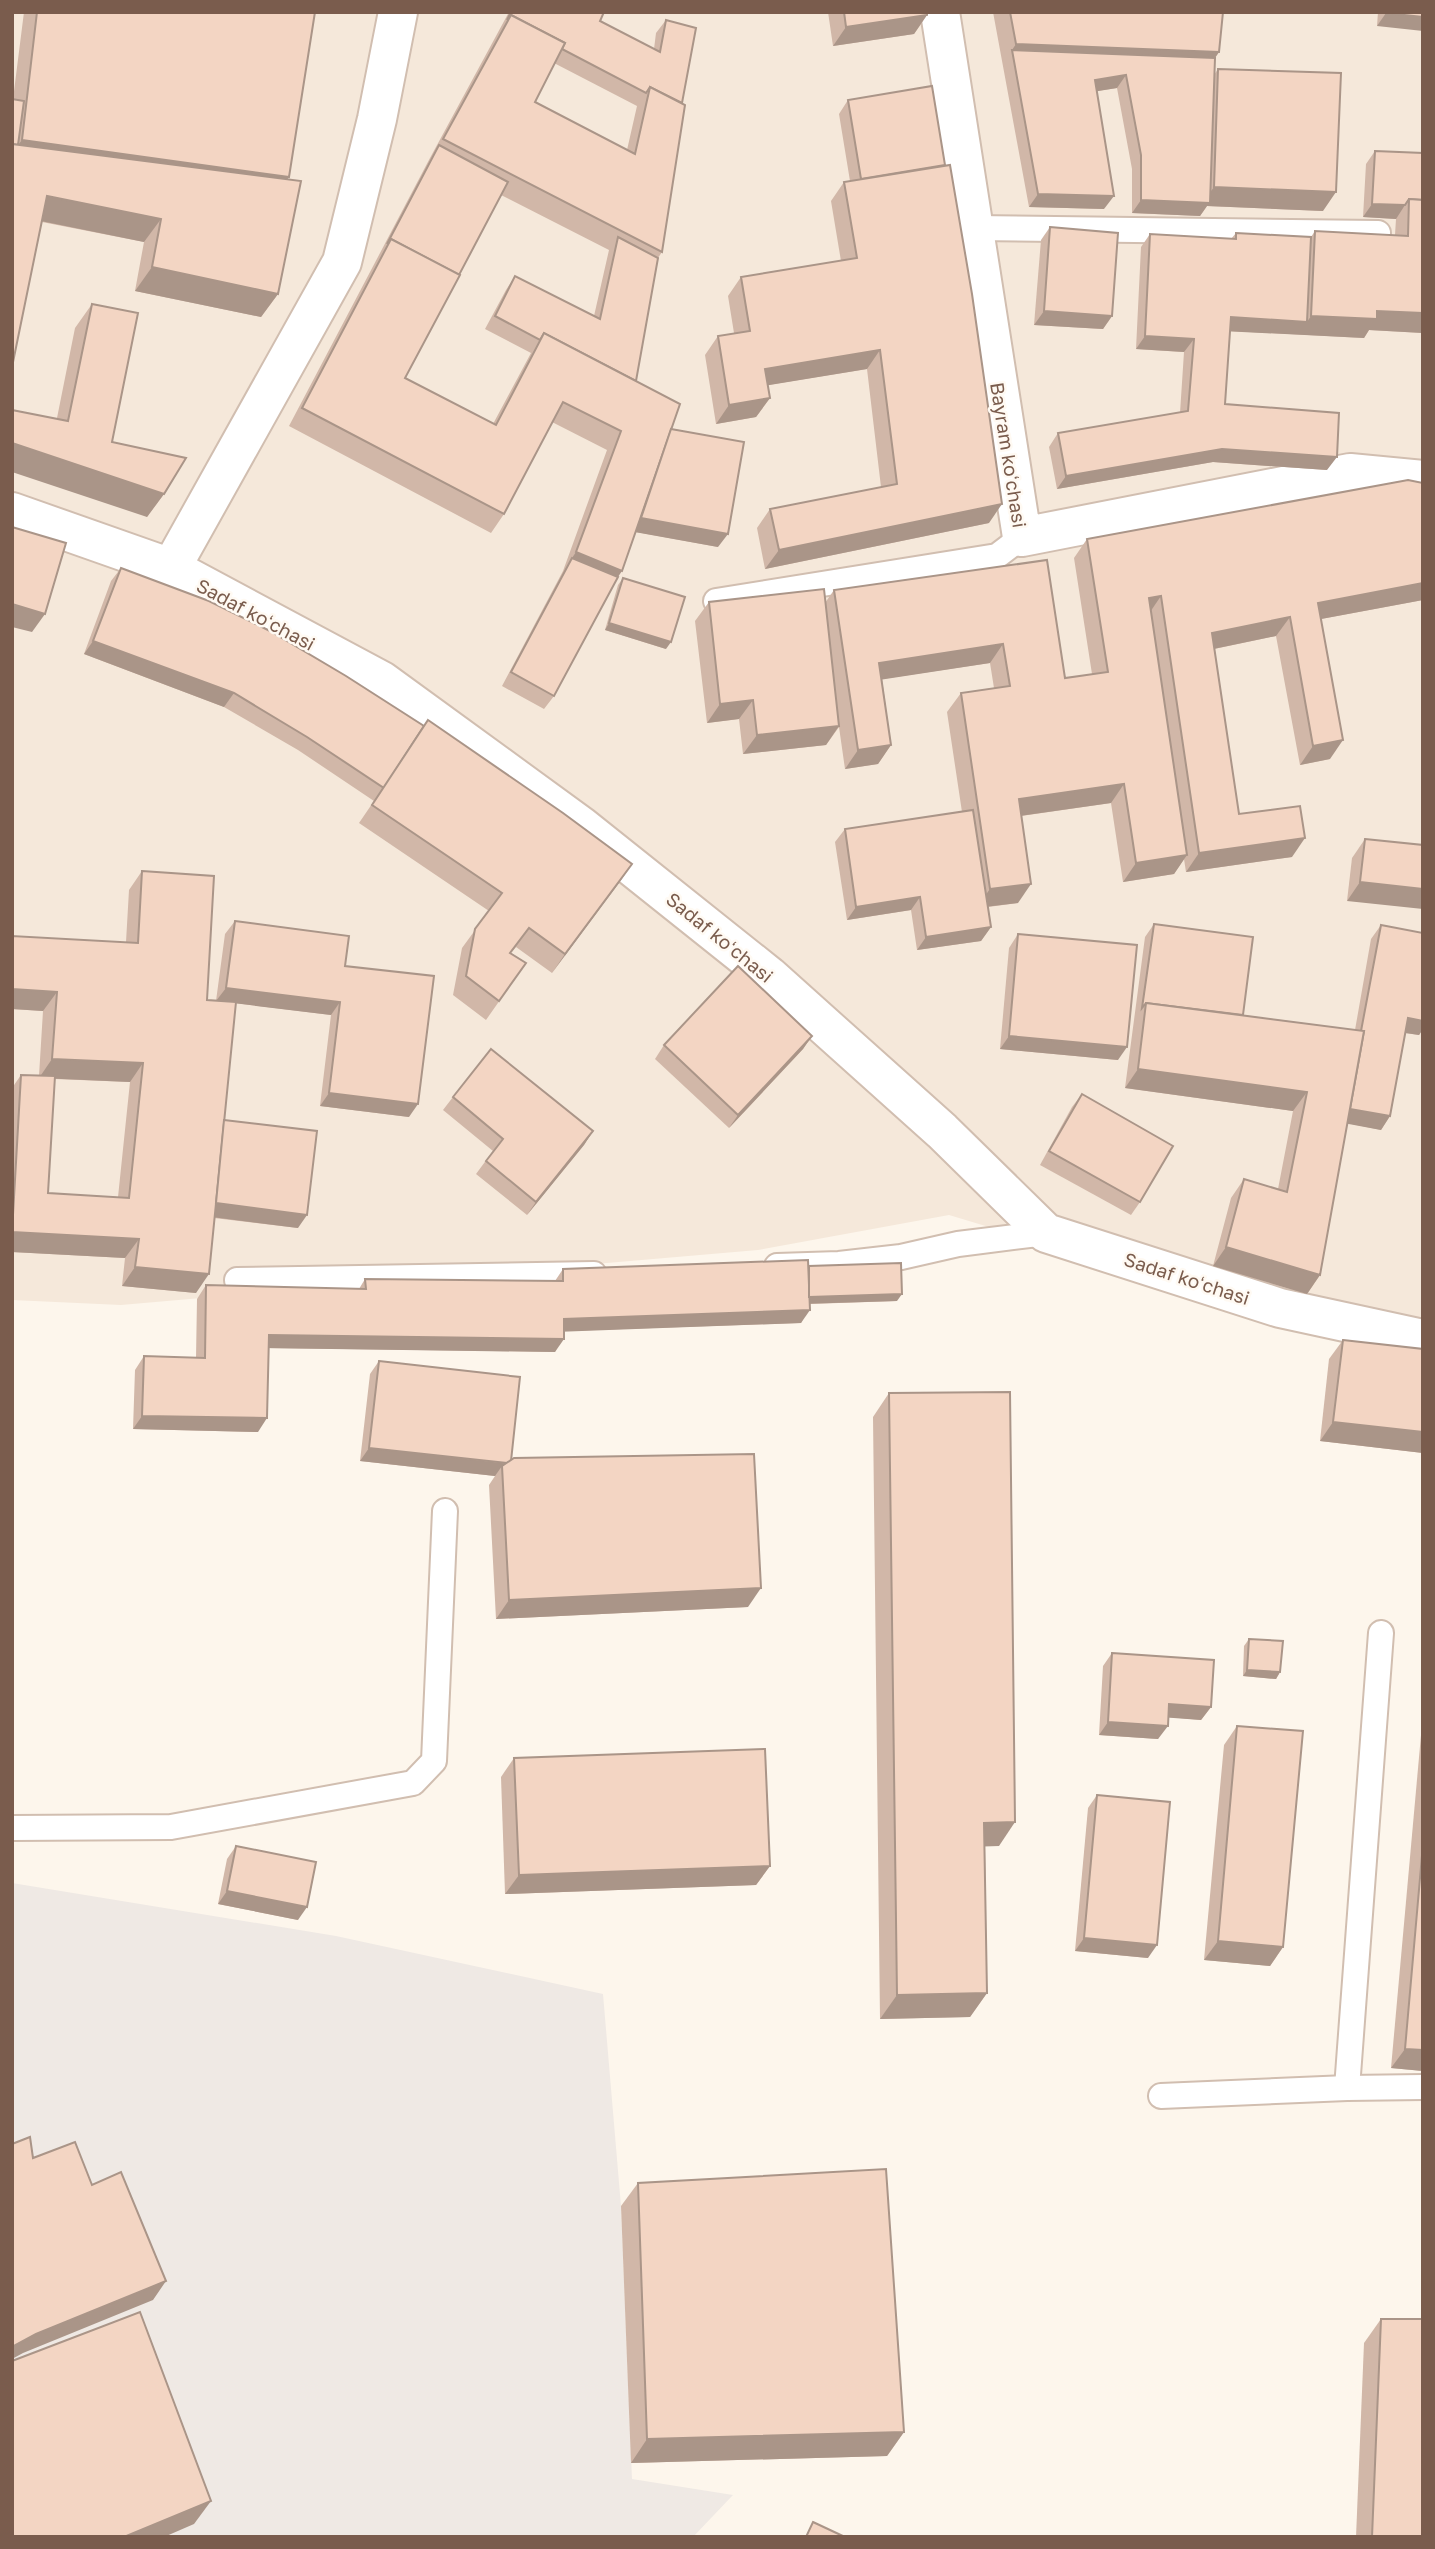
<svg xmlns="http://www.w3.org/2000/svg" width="1435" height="2549" viewBox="0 0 1435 2549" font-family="'Golos Text',sans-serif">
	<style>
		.residential { fill: #f5e8da }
		.industrial { fill: #efe9e4 }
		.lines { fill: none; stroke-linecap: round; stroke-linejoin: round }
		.lane-casing { stroke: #d1beb0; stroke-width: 28 }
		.street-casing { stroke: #d1beb0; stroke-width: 42 }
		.lane { stroke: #fff; stroke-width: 24 }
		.street { stroke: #fff; stroke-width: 38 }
		.wall { fill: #d1b7a8; fill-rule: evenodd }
		.shaded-wall { fill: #aa9588 }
		.building { fill: #f3d5c3; stroke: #aa9588; stroke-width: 2 }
		.labels { text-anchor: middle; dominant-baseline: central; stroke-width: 5; stroke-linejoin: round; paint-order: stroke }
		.street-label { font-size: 19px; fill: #7a5c4d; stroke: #fffaf3 }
	</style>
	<rect width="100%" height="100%" fill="#fdf6ec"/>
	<!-- residential -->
	<path class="residential" d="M12,12H1423V1340L1274,1313L949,1215L758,1250L121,1305L12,1300Z"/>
	<!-- industrial -->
	<path class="industrial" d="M12,1883L336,1936L603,1994L621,2206L632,2479L733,2495L693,2537H12Z"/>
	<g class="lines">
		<defs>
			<g id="lane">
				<path d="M974,228L1378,233"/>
				<path d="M716,601L997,556L1022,537"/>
				<path d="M777,1266L839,1264L901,1257L958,1244L1046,1233"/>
				<path d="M237,1280L594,1274"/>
				<path d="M12,1828L171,1827L413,1783L434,1761L445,1511"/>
				<path d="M1347,2088L1381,1633"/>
				<path d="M1161,2096L1347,2088L1423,2087"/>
			</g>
			<g id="street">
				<path d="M940,12L1022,537L1350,473L1423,480"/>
				<path d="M12,512L171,568L382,681L581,826L769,976L942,1131L1046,1233L1280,1308L1423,1339"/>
				<path d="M171,568L342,262L377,119L398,12"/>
			</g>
		</defs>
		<!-- lane casing -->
		<use href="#lane" class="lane-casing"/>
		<!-- street casing -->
		<use href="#street" class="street-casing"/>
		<!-- lane -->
		<use href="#lane" class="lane"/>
		<!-- street -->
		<use href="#street" class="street"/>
	</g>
	<!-- wall -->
	<g class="wall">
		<path d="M24,12H315L289,177L287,179L278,294L261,317L135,291L144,242L42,222L12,367L13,99Z"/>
		<path d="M509,12H604L600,21L654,49L656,33L666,20L682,103L662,252L658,258L636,381L671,429L718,547L636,532L618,577L554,696L544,709L502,686L563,571L607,450L552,422L504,514L491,533L289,426L430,158ZM554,63L637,106L627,150L535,102ZM501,195L609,250L594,316L515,276L506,290L485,329L531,353L493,424L405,378Z"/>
		<path d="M828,12H927V15L914,34L833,46Z"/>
		<path d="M993,12H1223L1219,52L1215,58L1214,75L1218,69L1323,211L1207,206L1200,216L1132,213V169L1117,88L1097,91L1104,209L1029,207Z"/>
		<path d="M1378,12H1423L1377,26Z"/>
		<path d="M848,100L989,523L765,569L757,528L770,509L881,487L867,369L768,385L770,398L756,417L716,424L705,355L718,336L734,333L728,296L741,277L841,261L831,201L844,182L850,181L839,114Z"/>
		<path d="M1375,151L1423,153V333L1369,330L1364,338L1230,331L1225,404L1327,470L1213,462L1057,489L1049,447L1058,433L1180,413L1184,352L1136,349L1141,247L1150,234L1231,239L1236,233L1311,237L1315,231L1395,235L1396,219L1363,217L1366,164Z"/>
		<path d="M1050,227L1112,316L1103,329L1034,325L1041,240Z"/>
		<path d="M92,304L112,442L164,494L147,517L57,418L75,328Z"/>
		<path d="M1087,539L1423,600L1321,619L1330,759L1300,765L1276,636L1214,649L1239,814L1292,857L1186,872L1184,859L1174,874L1123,882L1111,803L1021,816L1018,903L988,907L991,927L981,941L917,950L911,910L847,920L835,842L845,829L962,812L947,712L961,693L994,688L990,663L882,679L891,745L878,764L845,769L839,727L826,745L743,754L739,719L707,723L695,621L709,602L825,603L834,590L1047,560L1065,678L1092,674L1074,558Z"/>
		<path d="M121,568L632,864L552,973L516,947L511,953L526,963L486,1020L453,995L462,948L489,911L359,823L374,801L298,750L224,707L84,654L111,581Z"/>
		<path d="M623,578L666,649L605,630L618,585Z"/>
		<path d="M1365,839L1423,845L1347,901L1352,858Z"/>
		<path d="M142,871L207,1000L216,1001L225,934L235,921L345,966L409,1117L320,1106L331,1015L235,1003L224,1120L298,1228L214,1218L196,1293L122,1286L125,1258L12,1252V1088L21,1075L39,1076L43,1011L12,1009L126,942L129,890ZM55,1079L130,1082L118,1197L48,1193Z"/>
		<path d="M1154,924L1243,1015L1355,1030L1371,939L1381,925L1423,933V1029L1419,1035L1405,1033L1390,1116L1381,1130L1347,1123L1320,1275L1307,1294L1213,1266L1231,1198L1244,1179L1278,1189L1293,1111L1125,1088L1145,937Z"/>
		<path d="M1018,934L1118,1060L1000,1049L1009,948Z"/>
		<path d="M812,1036L803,1049L729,1128L655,1059L664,1045Z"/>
		<path d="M1082,1094L1140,1202L1131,1215L1040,1165L1072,1107Z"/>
		<path d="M453,1097L593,1131L584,1145L527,1215L476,1174L493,1151L443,1110Z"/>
		<path d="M809,1266L897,1301L810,1304L801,1323L564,1331L555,1352L269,1348L258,1432L133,1429L135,1370L144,1356L196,1358L197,1299L206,1285L359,1289L365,1279L555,1281L563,1269Z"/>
		<path d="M1343,1340L1423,1349V1453L1320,1441L1329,1359Z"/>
		<path d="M379,1361L511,1461L748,1607L496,1619L489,1485L495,1476L360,1461L370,1374Z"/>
		<path d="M889,1393L999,1846H985L987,1993L970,2017L880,2019L873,1417Z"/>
		<path d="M1249,1639L1280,1672L1276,1679L1243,1676L1244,1646Z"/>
		<path d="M1112,1653L1211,1707L1201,1720L1168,1717L1158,1739L1099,1735L1103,1666Z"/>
		<path d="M1423,1713V2071L1391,2068Z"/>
		<path d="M1237,1726L1283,1947L1270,1966L1204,1960L1224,1745Z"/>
		<path d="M514,1758L770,1866L756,1885L505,1894L501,1777Z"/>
		<path d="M1097,1795L1148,1958L1075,1951L1088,1808Z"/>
		<path d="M236,1846L298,1920L218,1904L227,1859Z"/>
		<path d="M638,2183L904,2432L887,2456L631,2463L621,2206Z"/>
		<path d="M1381,2319L1423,2537H1356L1364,2343Z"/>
	</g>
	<!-- shaded-wall -->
	<g class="shaded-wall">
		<path d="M1386,13L1423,17V31L1377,26Z"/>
		<path d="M927,15L914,34L833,46L846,27Z"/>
		<path d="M1016,44L1219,52L1206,71L1012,50Z"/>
		<path d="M1126,75L1117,88L1086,93L1095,80Z"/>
		<path d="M22,140L289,177L273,200L18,145Z"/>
		<path d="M1214,187L1336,192L1323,211L1207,206L1200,216L1132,213L1141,200L1203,202Z"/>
		<path d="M1038,194L1114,196L1104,209L1029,207Z"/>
		<path d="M47,196L161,219L144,242L31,219Z"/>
		<path d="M1372,204L1405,205L1396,219L1363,217Z"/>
		<path d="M152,267L278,294L261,317L135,291Z"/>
		<path d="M1044,311L1112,316L1103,329L1034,325Z"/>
		<path d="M1377,311L1423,313V333L1369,330L1364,338L1222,331L1231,317L1307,322L1311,316Z"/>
		<path d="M1145,336L1194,339L1184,352L1136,349Z"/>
		<path d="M880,350L867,369L752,388L765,369Z"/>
		<path d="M770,398L756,417L716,424L729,405Z"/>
		<path d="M12,443L164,494L147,517L12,472Z"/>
		<path d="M1222,449L1337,457L1327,470L1213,462L1057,489L1066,476Z"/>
		<path d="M1002,504L989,523L765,569L779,550Z"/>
		<path d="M638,517L728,534L718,547L629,531Z"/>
		<path d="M576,552L622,571L609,590L572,558Z"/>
		<path d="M1423,583V600L1305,622L1318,603Z"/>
		<path d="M1161,596L1148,615L1149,598Z"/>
		<path d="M12,604L45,614L32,632L12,627Z"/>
		<path d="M1290,617L1276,636L1199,652L1212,633Z"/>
		<path d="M609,623L671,642L666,649L605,630Z"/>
		<path d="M93,641L234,693L224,707L84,654Z"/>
		<path d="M1003,644L990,663L866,682L879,663Z"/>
		<path d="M753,700L739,719L707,723L720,704Z"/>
		<path d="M839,726L826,745L743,754L757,735Z"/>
		<path d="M1343,740L1330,759L1300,765L1313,746Z"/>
		<path d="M891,745L878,764L845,769L858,750Z"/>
		<path d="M1124,784L1111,803L1006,818L1019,799Z"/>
		<path d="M1305,838L1292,857L1186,872L1199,853Z"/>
		<path d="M1187,855L1174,874L1123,882L1136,863Z"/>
		<path d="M632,864L619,883L552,973L565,954Z"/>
		<path d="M1360,882L1423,889V909L1347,901Z"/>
		<path d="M1031,884L1018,903L976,908L990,889Z"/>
		<path d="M920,897L911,910L847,920L856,907Z"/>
		<path d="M991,927L981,941L917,950L926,937Z"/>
		<path d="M226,988L340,1002L331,1015L216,1001Z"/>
		<path d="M12,989L57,992L43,1011L12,1009Z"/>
		<path d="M1408,1018L1423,1021V1029L1419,1035L1399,1032Z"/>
		<path d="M812,1036L803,1049L729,1128L738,1115Z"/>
		<path d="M1009,1036L1127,1047L1118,1060L1000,1049Z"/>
		<path d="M52,1059L143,1063L130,1082L39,1078Z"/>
		<path d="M1138,1069L1307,1092L1293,1111L1125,1088Z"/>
		<path d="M329,1093L418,1104L409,1117L320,1106Z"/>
		<path d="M1347,1108L1390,1116L1381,1130L1338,1122Z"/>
		<path d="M593,1131L584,1145L527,1215L536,1202Z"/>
		<path d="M213,1203L307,1215L298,1228L204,1216Z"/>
		<path d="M12,1232L139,1239L125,1258L12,1252Z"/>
		<path d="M1226,1247L1320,1275L1307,1294L1213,1266Z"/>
		<path d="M135,1267L209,1274L196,1293L122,1286Z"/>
		<path d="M902,1294L897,1301L800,1304L805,1297Z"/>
		<path d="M810,1310L801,1323L555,1332L564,1319Z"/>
		<path d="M269,1335L564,1339L555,1352L260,1348Z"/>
		<path d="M142,1416L267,1418L258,1432L133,1429Z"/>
		<path d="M1333,1422L1423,1432V1453L1320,1441Z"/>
		<path d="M369,1448L511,1464L502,1466L495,1476L360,1461Z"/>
		<path d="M761,1588L748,1607L496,1619L509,1600Z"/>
		<path d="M1247,1670L1280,1672L1276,1679L1243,1676Z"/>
		<path d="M1169,1704L1211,1707L1201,1720L1160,1717Z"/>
		<path d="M1108,1722L1168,1726L1158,1739L1099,1735Z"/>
		<path d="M1015,1822L999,1846L968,1847L984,1823Z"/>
		<path d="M770,1866L756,1885L505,1894L519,1875Z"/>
		<path d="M227,1891L307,1907L298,1920L218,1904Z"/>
		<path d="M1084,1938L1157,1945L1148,1958L1075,1951Z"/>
		<path d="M1218,1941L1283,1947L1270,1966L1204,1960Z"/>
		<path d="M987,1993L970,2017L880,2019L897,1995Z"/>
		<path d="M1405,2049L1423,2050V2071L1391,2068Z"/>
		<path d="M166,2281L153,2300L23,2353L12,2359V2347L36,2334Z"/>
		<path d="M904,2432L887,2456L631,2463L647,2439Z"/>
		<path d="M211,2501L194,2524L164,2537H124Z"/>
	</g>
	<!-- building -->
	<g class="building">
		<path d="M37,12H315L289,177L22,140Z"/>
		<path d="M511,12H604L600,21L660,52L666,20L696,28L682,103L650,87L646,93L562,49L565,43L511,15L507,20Z"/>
		<path d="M844,12H927V15L846,27Z"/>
		<path d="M1010,12H1223L1219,52L1016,44Z"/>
		<path d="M1386,12H1423V17L1386,13Z"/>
		<path d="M511,15L565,43L535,102L635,154L650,87L685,105L662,252L443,139Z"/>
		<path d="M1012,50L1215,58L1210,203L1141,200V155L1126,75L1095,80L1114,196L1038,194Z"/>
		<path d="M1218,69L1341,73L1336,192L1214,187Z"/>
		<path d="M932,86L945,165L861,179L848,100Z"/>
		<path d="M12,99L24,101L18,145L12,144Z"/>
		<path d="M12,144L301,181L278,294L152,267L161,219L47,196L12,367Z"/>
		<path d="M439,145L508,182L459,275L391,239L387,244Z"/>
		<path d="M1375,151L1423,153V200L1409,199L1405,205L1372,204Z"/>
		<path d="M950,165L972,294L1002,504L779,550L770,509L897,484L880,350L765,369L770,398L729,405L718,336L750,331L741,277L857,258L844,182Z"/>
		<path d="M1409,199L1423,200V313L1377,311V319L1311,316L1315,231L1408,236Z"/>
		<path d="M1050,227L1118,233L1112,316L1044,311Z"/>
		<path d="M1236,233L1311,237L1307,322L1231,317L1225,404L1339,413L1337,457L1222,449L1066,476L1058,433L1188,411L1194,339L1145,336L1150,234L1236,239Z"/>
		<path d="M618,237L658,258L636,381L544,333L540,340L495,316L515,276L600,319Z"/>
		<path d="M391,239L460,275L405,378L496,425L544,333L680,404L622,571L576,552L621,431L563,402L504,514L302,408Z"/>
		<path d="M92,304L138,313L112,442L186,458L164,494L12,443V410L68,421Z"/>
		<path d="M671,429L744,442L728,534L641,518Z"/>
		<path d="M1408,480L1423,483V583L1318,603L1343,740L1313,746L1290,617L1212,633L1239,814L1300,806L1305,838L1199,853L1161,596L1149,598L1187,855L1136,863L1124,784L1019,799L1031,884L990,889L961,693L1010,686L1003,644L879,663L891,745L858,750L834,590L1047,560L1065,678L1108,672L1087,539Z"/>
		<path d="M12,527L66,543L45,614L12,604Z"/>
		<path d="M572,558L618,577L554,696L511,672Z"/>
		<path d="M121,568L209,601L270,631L346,676L424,726L384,788L307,737L234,693L93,641Z"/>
		<path d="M623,578L685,597L671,642L609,623Z"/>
		<path d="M824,589L839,726L757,735L753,700L720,704L709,602Z"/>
		<path d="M428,720L563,813L632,864L565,954L529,928L510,953L526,963L499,1001L466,976L475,929L502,893L372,805Z"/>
		<path d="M973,810L991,927L926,937L920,897L856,907L845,829Z"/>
		<path d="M1365,839L1423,845V889L1360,882Z"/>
		<path d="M142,871L214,876L207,1000L236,1002L209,1274L135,1267L139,1239L12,1232L21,1075L55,1076L48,1193L129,1198L143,1063L52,1059L57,992L12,989V936L138,943Z"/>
		<path d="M235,921L349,936L345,966L434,976L418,1104L329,1093L340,1002L226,988Z"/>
		<path d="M1154,924L1253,937L1243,1015L1146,1003L1142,1008Z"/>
		<path d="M1381,925L1423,933V1021L1408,1018L1390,1116L1350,1109L1364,1031H1361Z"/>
		<path d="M1018,934L1137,945L1127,1047L1009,1036Z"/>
		<path d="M738,966L812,1036L738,1115L664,1045Z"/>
		<path d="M1146,1003L1364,1031L1320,1275L1226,1247L1244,1179L1287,1192L1307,1092L1138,1069Z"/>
		<path d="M491,1049L593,1131L536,1202L486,1161L503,1139L453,1097Z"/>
		<path d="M1082,1094L1173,1146L1140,1202L1049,1151Z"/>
		<path d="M224,1120L317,1131L307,1215L216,1203Z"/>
		<path d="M808,1260L810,1310L564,1319V1339L269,1335L267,1418L142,1416L144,1356L205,1358L206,1285L366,1289L365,1279L563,1281V1269Z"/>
		<path d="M901,1263L902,1294L809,1297V1266Z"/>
		<path d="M1343,1340L1423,1349V1432L1333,1422Z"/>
		<path d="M379,1361L520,1377L511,1461L507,1463L369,1448Z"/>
		<path d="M1010,1392L1015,1822L984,1823L987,1993L897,1995L889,1393Z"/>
		<path d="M754,1454L761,1588L509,1600L502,1466L514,1458Z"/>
		<path d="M1249,1639L1283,1641L1280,1672L1247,1670Z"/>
		<path d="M1112,1653L1214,1660L1211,1707L1169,1704L1168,1726L1108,1722Z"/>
		<path d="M1237,1726L1303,1731L1283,1947L1218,1941Z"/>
		<path d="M765,1749L770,1866L519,1875L514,1758Z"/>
		<path d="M1097,1795L1170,1802L1157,1945L1084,1938Z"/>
		<path d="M1423,1844V2050L1405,2049Z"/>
		<path d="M236,1846L316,1862L307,1907L227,1891Z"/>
		<path d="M30,2137L33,2158L75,2142L92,2185L121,2172L166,2281L36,2334L12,2347V2144Z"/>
		<path d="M886,2169L904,2432L647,2439L638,2183Z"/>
		<path d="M140,2312L211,2501L124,2537H12V2361Z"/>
		<path d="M1381,2319H1423V2537H1372Z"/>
		<path d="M813,2522L845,2537H806Z"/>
	</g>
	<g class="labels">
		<!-- street labels -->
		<g class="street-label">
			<text transform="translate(1009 455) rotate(81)">Bayram koʻchasi</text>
			<text transform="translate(256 614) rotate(28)">Sadaf koʻchasi</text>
			<text transform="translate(720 937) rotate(39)">Sadaf koʻchasi</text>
			<text transform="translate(1187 1278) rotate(18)">Sadaf koʻchasi</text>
		</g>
	</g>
	<!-- border -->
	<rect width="1435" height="2549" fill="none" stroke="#7a5c4d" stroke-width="28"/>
</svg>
